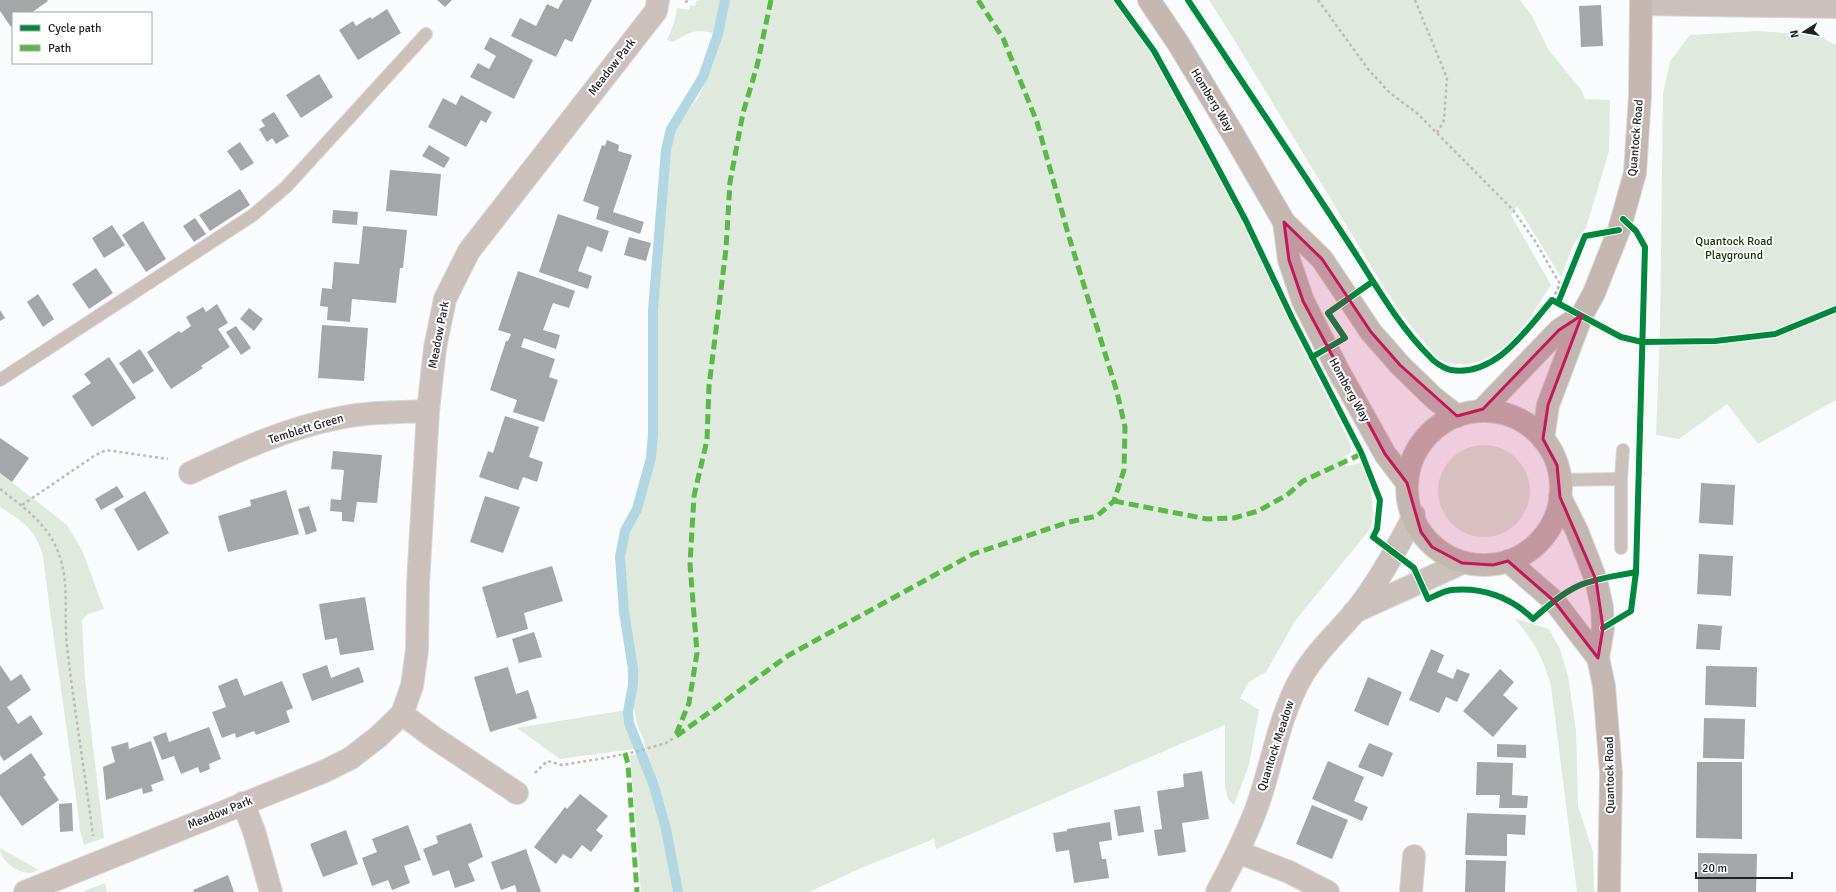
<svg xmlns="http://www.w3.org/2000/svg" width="1836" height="892" viewBox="0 0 1836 892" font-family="Signika,sans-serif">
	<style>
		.green { fill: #e0e9dd }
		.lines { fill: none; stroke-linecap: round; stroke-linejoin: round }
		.stream { stroke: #b2d6e2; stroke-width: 10 }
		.building { fill: #a5a6a8 }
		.service-casing { stroke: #d8d8d9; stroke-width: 14 }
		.minor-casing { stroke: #d8d8d9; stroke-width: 24 }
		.primary-casing { stroke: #d8d8d9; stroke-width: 24 }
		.path { stroke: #c0bab6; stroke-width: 2.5; stroke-dasharray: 3 3; stroke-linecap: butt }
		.service { stroke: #cbc0bb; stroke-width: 12 }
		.minor { stroke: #cbc0bb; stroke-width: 22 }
		.primary { stroke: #c4b7b1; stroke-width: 22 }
		.quiet { stroke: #58b947; stroke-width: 5; stroke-dasharray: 10 5; stroke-linecap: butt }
		.cycleway-casing { stroke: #fff; stroke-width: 8 }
		.cycleway { stroke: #00873e; stroke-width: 6 }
		.marked { fill: #c2185b; fill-opacity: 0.2; stroke: #c2185b; stroke-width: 3; stroke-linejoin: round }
		.labels { text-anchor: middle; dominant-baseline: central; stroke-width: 4; stroke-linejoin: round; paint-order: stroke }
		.street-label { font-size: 12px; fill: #1f2124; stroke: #fff }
		.park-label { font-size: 12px; fill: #163600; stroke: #fff }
	</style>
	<rect width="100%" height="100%" fill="#fafbfd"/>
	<!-- green -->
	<g class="green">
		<path d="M701,0H723L717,35C696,27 691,32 673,42L667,40L674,23L677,8L689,10L690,5L695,6L696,1Z"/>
		<path d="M727,0H1117L1150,49L1184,110L1231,198L1301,346L1344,431L1351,446V453L1343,457V463L1347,466L1361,463C1371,482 1375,506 1371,528L1295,621L1266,672L1249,682L1240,698L1259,710L1249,765L1234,805L1228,799L1225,787V725L936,849L934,839L861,868L809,892H682L670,827L646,753L644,740L637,725L634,708L638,685L624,571L626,545L631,529L640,514L654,462L656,433V325L671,145L677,126L699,96L711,70L719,46Z"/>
		<path d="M1209,0H1520L1532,16L1548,49L1582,91L1585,99L1610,100L1609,151L1586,228L1573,245L1561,277L1517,206L1511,215L1551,285C1530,317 1504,366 1459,364C1454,364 1442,362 1439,359C1434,355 1429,348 1425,343C1398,313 1378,277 1357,243C1308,162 1260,80 1209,0Z"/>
		<path d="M1757,31L1817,35L1836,45V400L1758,444L1727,404L1679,439L1656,435L1660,334L1663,94L1670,61L1690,35Z"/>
		<circle cx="1484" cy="491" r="46"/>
		<path d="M0,473L67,525L82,550L104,609L88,614L82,620L85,680L104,838L84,845L80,830C69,738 54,647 43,556C35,528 23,522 0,507Z"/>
		<path d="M1514,618L1549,629L1560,649L1568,676L1576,731L1578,806L1593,852L1594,892H1577L1551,686C1543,657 1534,641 1514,618Z"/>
		<path d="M626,710L625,725L634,749L560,759L517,728Z"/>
		<path d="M630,755H638L654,795L662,825L673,892H641Z"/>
		<path d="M0,848L39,870C36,870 32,873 30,873C17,873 0,861 0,848Z"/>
		<path d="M105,883L107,892H82Z"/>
	</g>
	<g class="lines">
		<!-- stream -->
		<path class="stream" d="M678,892L666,829L654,786L629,723L628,712L633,685V669L624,612L620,557L625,531L637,509L651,458L653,434V310L666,150L671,129L703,77L718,34L725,0"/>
	</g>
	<!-- building -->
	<g class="building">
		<path d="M0,0H47L48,1L31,13H13V25L11,27L0,11Z"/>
		<path d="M437,0H452L445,7Z"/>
		<path d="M563,0H592L572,42L565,39L556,57L511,36L520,18L536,26L547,4L558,9Z"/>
		<path d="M1601,5L1603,46L1581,47L1579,6Z"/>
		<path d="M387,9L401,33L358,60L339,30L353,21L356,26L370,17L372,19Z"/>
		<path d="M490,37L533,60L514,99L470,77L478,63L489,69L496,56L484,49Z"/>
		<path d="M319,74L333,97L301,118L286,95Z"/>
		<path d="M461,95L492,112L486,123L481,120L466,147L428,127L443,98L456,105Z"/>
		<path d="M274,112L289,136L276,144L272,138L267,142L259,129L265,126L261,120Z"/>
		<path d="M607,140L619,145L618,151L632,155L613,212L644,222L640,234L596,219L599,207L583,201L602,145L605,146Z"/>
		<path d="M240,142L254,163L241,171L227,151Z"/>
		<path d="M429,145L450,158L444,168L422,156Z"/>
		<path d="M390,170L441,174L437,216L386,211Z"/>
		<path d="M240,189L250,205L210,231L199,215Z"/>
		<path d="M333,210L358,212L357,225L332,223Z"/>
		<path d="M558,214L609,231L602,252L587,246L578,271L592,276L588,289L539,272Z"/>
		<path d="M195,218L206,234L194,242L183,226Z"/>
		<path d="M143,221L166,259L146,272L122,235Z"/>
		<path d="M112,225L125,245L104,258L92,238Z"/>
		<path d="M363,226L407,230L403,268H400L396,303L352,299L350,322L327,320L328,307L320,306L322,288L332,289L334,262L359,264Z"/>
		<path d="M629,237L651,243L646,261L624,255Z"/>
		<path d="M96,268L113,293L89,309L72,284Z"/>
		<path d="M518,271L575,291L569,308L553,303L543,330L560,335L556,349L524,338L521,347L555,359L549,377L558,380L544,422L513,412L517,400L490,390L506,341H508L511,334L498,330Z"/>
		<path d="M38,294L54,319L43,327L27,302Z"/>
		<path d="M217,304L228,323L218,329L230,347L201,366L203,368L171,389L147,352L179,331L181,333L191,326L186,317L203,307L206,312Z"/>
		<path d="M249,308L263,319L254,331L240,319Z"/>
		<path d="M0,310L5,318L0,321Z"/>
		<path d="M322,325L368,328L364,381L318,378Z"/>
		<path d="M236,326L251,348L241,355L226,332Z"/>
		<path d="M140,349L154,371L133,384L119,363Z"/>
		<path d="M109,357L136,398L92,427L72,396L91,383L84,374Z"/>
		<path d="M505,416L539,427L529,457L543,462L537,482L523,477L518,490L479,477L488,451L493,453Z"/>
		<path d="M0,438L29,458L12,482L0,473Z"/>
		<path d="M333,451L382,455L377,503L357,502L354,522L342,521V512L330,511L331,499L341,500L344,470L331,469Z"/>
		<path d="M1701,483L1735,485L1733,525L1699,523Z"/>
		<path d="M117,486L124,497L101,510L95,499Z"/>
		<path d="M286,490L299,534L228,552L218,516L251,506L250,500Z"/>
		<path d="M145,491L169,533L138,551L114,509Z"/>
		<path d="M485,496L520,507L503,553L470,542Z"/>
		<path d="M309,506L317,531L306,535L298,509Z"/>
		<path d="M1699,554L1733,556L1731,596L1697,594Z"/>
		<path d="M552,566L563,601L524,613L528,629L497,638L482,587Z"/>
		<path d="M365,597L374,650L340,655L337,638L325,640L319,604Z"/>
		<path d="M1698,624L1722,626L1720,650L1696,649Z"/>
		<path d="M534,632L542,657L519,663L512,639Z"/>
		<path d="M1431,649L1444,655L1437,672L1453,679L1457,669L1470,674L1457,702L1446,697L1439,713L1409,700Z"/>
		<path d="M0,665L11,681L21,674L31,690L7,707L18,724L31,715L43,734L4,761L0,755Z"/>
		<path d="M327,665L331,678L359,667L364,682L312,701L302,674Z"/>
		<path d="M1706,666L1757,667L1756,707L1705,705Z"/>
		<path d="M508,667L516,694L528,690L537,718L490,732L474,677Z"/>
		<path d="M1500,669L1514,682L1503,695L1518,708L1493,737L1463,711Z"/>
		<path d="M1368,677L1402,692L1388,726L1354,711Z"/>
		<path d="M237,678L244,696L282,681L293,708L286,711L290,722L256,735L254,731L236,738L235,733L222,738L212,712L226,707L218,686Z"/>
		<path d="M1704,718L1745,719L1744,759L1703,758Z"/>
		<path d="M209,727L221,759L209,764L210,769L200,773L198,767L181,774L174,756L162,760L153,737L166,732L169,742Z"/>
		<path d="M151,741L164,780L151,785L153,791L143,794L142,788L106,800L103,767L115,762L111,747L128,742L129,749Z"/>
		<path d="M1369,743L1393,753L1383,777L1358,767Z"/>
		<path d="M1497,744L1526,745V758L1497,757Z"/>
		<path d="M31,753L46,775L43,777L59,800L22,826L0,795V775Z"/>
		<path d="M1328,761L1364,777L1354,801L1368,807L1362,821L1312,799Z"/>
		<path d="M1477,762L1513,763L1512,795L1528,796L1527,808H1499L1500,795H1476Z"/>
		<path d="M1697,762H1742V839L1696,838Z"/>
		<path d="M1202,771L1209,819L1182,823L1186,852L1158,856L1154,830L1162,829L1157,791L1184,787L1183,774Z"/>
		<path d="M580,794L608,816L596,830L603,836L591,852L582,845L571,859L563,854L556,864L534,847L565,807L567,809Z"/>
		<path d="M72,803L73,831L60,832L59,804Z"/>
		<path d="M1312,805L1348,820L1332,859L1296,844Z"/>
		<path d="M1140,806L1144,832L1118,836L1114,810Z"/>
		<path d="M1467,813L1526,815L1525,835L1507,834V856L1465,855Z"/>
		<path d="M1110,822L1112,840L1099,842L1102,859H1106L1109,878L1074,883L1069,850L1056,852L1053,833L1067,831V829Z"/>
		<path d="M471,823L483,857L468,864L475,881L455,888L449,870L433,876L423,849L438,843L436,836Z"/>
		<path d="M408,825L421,860L404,866L410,883L392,890L388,880L372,886L362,858L377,852L372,839Z"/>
		<path d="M346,830L358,864L323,877L310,844Z"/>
		<path d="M526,849L541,892H517L515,885L501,890L491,862Z"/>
		<path d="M1698,853L1757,854L1756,892H1698Z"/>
		<path d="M1466,860L1506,861L1505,892H1465Z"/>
		<path d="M228,875L234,892H194L193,890Z"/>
	</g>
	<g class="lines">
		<defs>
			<g id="service">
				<path d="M0,380L253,215L286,187L426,34"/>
				<path d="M1621,479L1623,450"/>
				<path d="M1560,480L1621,479V548"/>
			</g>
			<g id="minor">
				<path d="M1641,4L1836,7"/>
				<path d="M190,473C237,451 287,428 339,418C368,412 398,412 428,411"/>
				<path d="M1354,612L1462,563"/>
				<path d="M517,793L433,737L402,714L412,686L417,650L418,584L428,411L435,348L445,299L469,251L656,11L658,0"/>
				<path d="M243,803L254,831L271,892"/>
				<path d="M1238,852L1289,872L1328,892"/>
				<path d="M25,892L325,771L351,758L378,737L402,714"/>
				<path d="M1217,892C1232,864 1247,835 1258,804C1273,761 1279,716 1302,676C1316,652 1336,634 1354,613C1378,583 1397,549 1414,515"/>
				<path d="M1411,892L1414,856"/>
			</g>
			<g id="primary">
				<path d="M1149,0L1178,43L1233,134L1284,222L1322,259L1371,332L1400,365L1434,398L1457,416"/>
				<path d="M1284,222L1289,260L1303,301L1338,370L1385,454L1407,483"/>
				<path d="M1483,409L1559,330L1582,315"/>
				<circle cx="1484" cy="488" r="77"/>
				<path d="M1543,439L1548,405L1582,315L1594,293L1619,230L1635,173L1640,96L1641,0"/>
				<path d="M1560,497L1577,531L1588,559L1596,580L1602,607L1603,628L1598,658L1604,686L1611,773L1609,892"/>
				<path d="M1508,561L1554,601L1598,658"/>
			</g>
		</defs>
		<!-- service casing -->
		<use href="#service" class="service-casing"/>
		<!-- minor casing -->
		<use href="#minor" class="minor-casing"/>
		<!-- primary casing -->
		<use href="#primary" class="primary-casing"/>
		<!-- path -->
		<g class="path">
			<path d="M1318,0L1368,69L1389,92L1418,114L1513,210L1535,241L1560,284L1552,300"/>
			<path d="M1415,0L1447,78L1444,120L1437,133"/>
			<path d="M685,2L691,0"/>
			<path d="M0,489C22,506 44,521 56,547C71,579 63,613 67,646C74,709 85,772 93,836"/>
			<path d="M22,505L94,456L106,450L168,459"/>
			<path d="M535,773L547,761L562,765L599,759L635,752L666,743L675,737"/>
		</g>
		<!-- service -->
		<use href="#service" class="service"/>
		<!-- minor -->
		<use href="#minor" class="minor"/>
		<!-- primary -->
		<use href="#primary" class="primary"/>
		<!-- quiet -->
		<g class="quiet">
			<path d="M771,0L757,66L743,113L730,182L726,249L709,386L707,440L694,496L690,564L697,653L689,703L675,737L789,655L973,554L1069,522L1097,516L1114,501L1124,470L1125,427L1117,392L1069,237L1037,122L1003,38L978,0"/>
			<path d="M1114,501L1207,519L1234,518L1258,511L1287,495L1303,481L1357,456L1361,452"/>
			<path d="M625,753L628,764L637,892"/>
		</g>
		<defs>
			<g id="cycleway">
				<path d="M1117,0L1154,51L1204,142L1246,221L1292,318L1361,452L1380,500L1377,529L1373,537L1414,568L1428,599C1435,596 1444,591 1451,590C1482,587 1511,597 1533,619C1547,607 1561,594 1578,586C1596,578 1617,576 1636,572"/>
				<path d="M1188,0C1241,80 1294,159 1346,239C1373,280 1396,323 1430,357C1434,362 1445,369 1451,370C1496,377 1526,330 1552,300L1621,337L1642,342L1715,341L1775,334L1836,309"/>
				<path d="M1558,303L1585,236L1619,230"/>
				<path d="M1312,357L1345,338L1328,313L1372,282"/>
				<path d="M1603,628L1631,611L1636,572L1645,247L1636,231L1623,219"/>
			</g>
		</defs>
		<!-- cycleway casing -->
		<use href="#cycleway" class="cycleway-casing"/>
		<!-- cycleway -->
		<use href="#cycleway" class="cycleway"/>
	</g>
	<!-- marked area -->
	<path class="marked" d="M1284,222L1322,259L1371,332L1400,365L1457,416L1483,409L1559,330L1582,315L1548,405L1543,439L1557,465L1560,497L1596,580L1603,628L1598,658L1554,601L1508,561L1493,565L1462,563L1432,547L1421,532L1407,483L1385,454L1303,301L1289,260Z"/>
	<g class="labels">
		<!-- street labels -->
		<g class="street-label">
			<text transform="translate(612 67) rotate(-52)">Meadow Park</text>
			<text transform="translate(1212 100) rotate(59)">Homberg Way</text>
			<text transform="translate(1636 138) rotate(-85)">Quantock Road</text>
			<text transform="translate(439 335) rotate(-79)">Meadow Park</text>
			<text transform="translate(1349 390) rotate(61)">Homberg Way</text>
			<text transform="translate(306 429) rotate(-17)">Temblett Green</text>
			<text transform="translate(1276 746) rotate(-72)">Quantock Meadow</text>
			<text transform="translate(1610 775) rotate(-91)">Quantock Road</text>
			<text transform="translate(220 813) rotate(-22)">Meadow Park</text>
		</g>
		<!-- park labels -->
		<g class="park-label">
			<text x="1734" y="241">Quantock Road<tspan x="1734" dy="14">Playground</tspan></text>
		</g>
	</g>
	<!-- legend -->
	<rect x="12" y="12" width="140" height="52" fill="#ffffff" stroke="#a5a6a7"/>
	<rect x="20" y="25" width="20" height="6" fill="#00873e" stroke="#a5a6a7"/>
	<text x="48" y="32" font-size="12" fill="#1f2124">Cycle path</text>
	<rect x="20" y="45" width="20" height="6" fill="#58b947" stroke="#a5a6a7"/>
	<text x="48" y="52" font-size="12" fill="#1f2124">Path</text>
	<!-- north arrow -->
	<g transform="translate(1804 32) rotate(259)" stroke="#ffffff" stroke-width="3" paint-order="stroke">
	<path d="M0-3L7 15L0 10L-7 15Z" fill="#1f2124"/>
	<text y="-6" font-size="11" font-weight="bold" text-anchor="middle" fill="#1f2124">N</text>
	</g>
	<!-- scale -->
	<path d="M1696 872v6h96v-6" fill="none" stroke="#1f2124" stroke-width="2"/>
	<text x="1702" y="872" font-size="12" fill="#1f2124" stroke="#ffffff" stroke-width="3" paint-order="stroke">20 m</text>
</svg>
